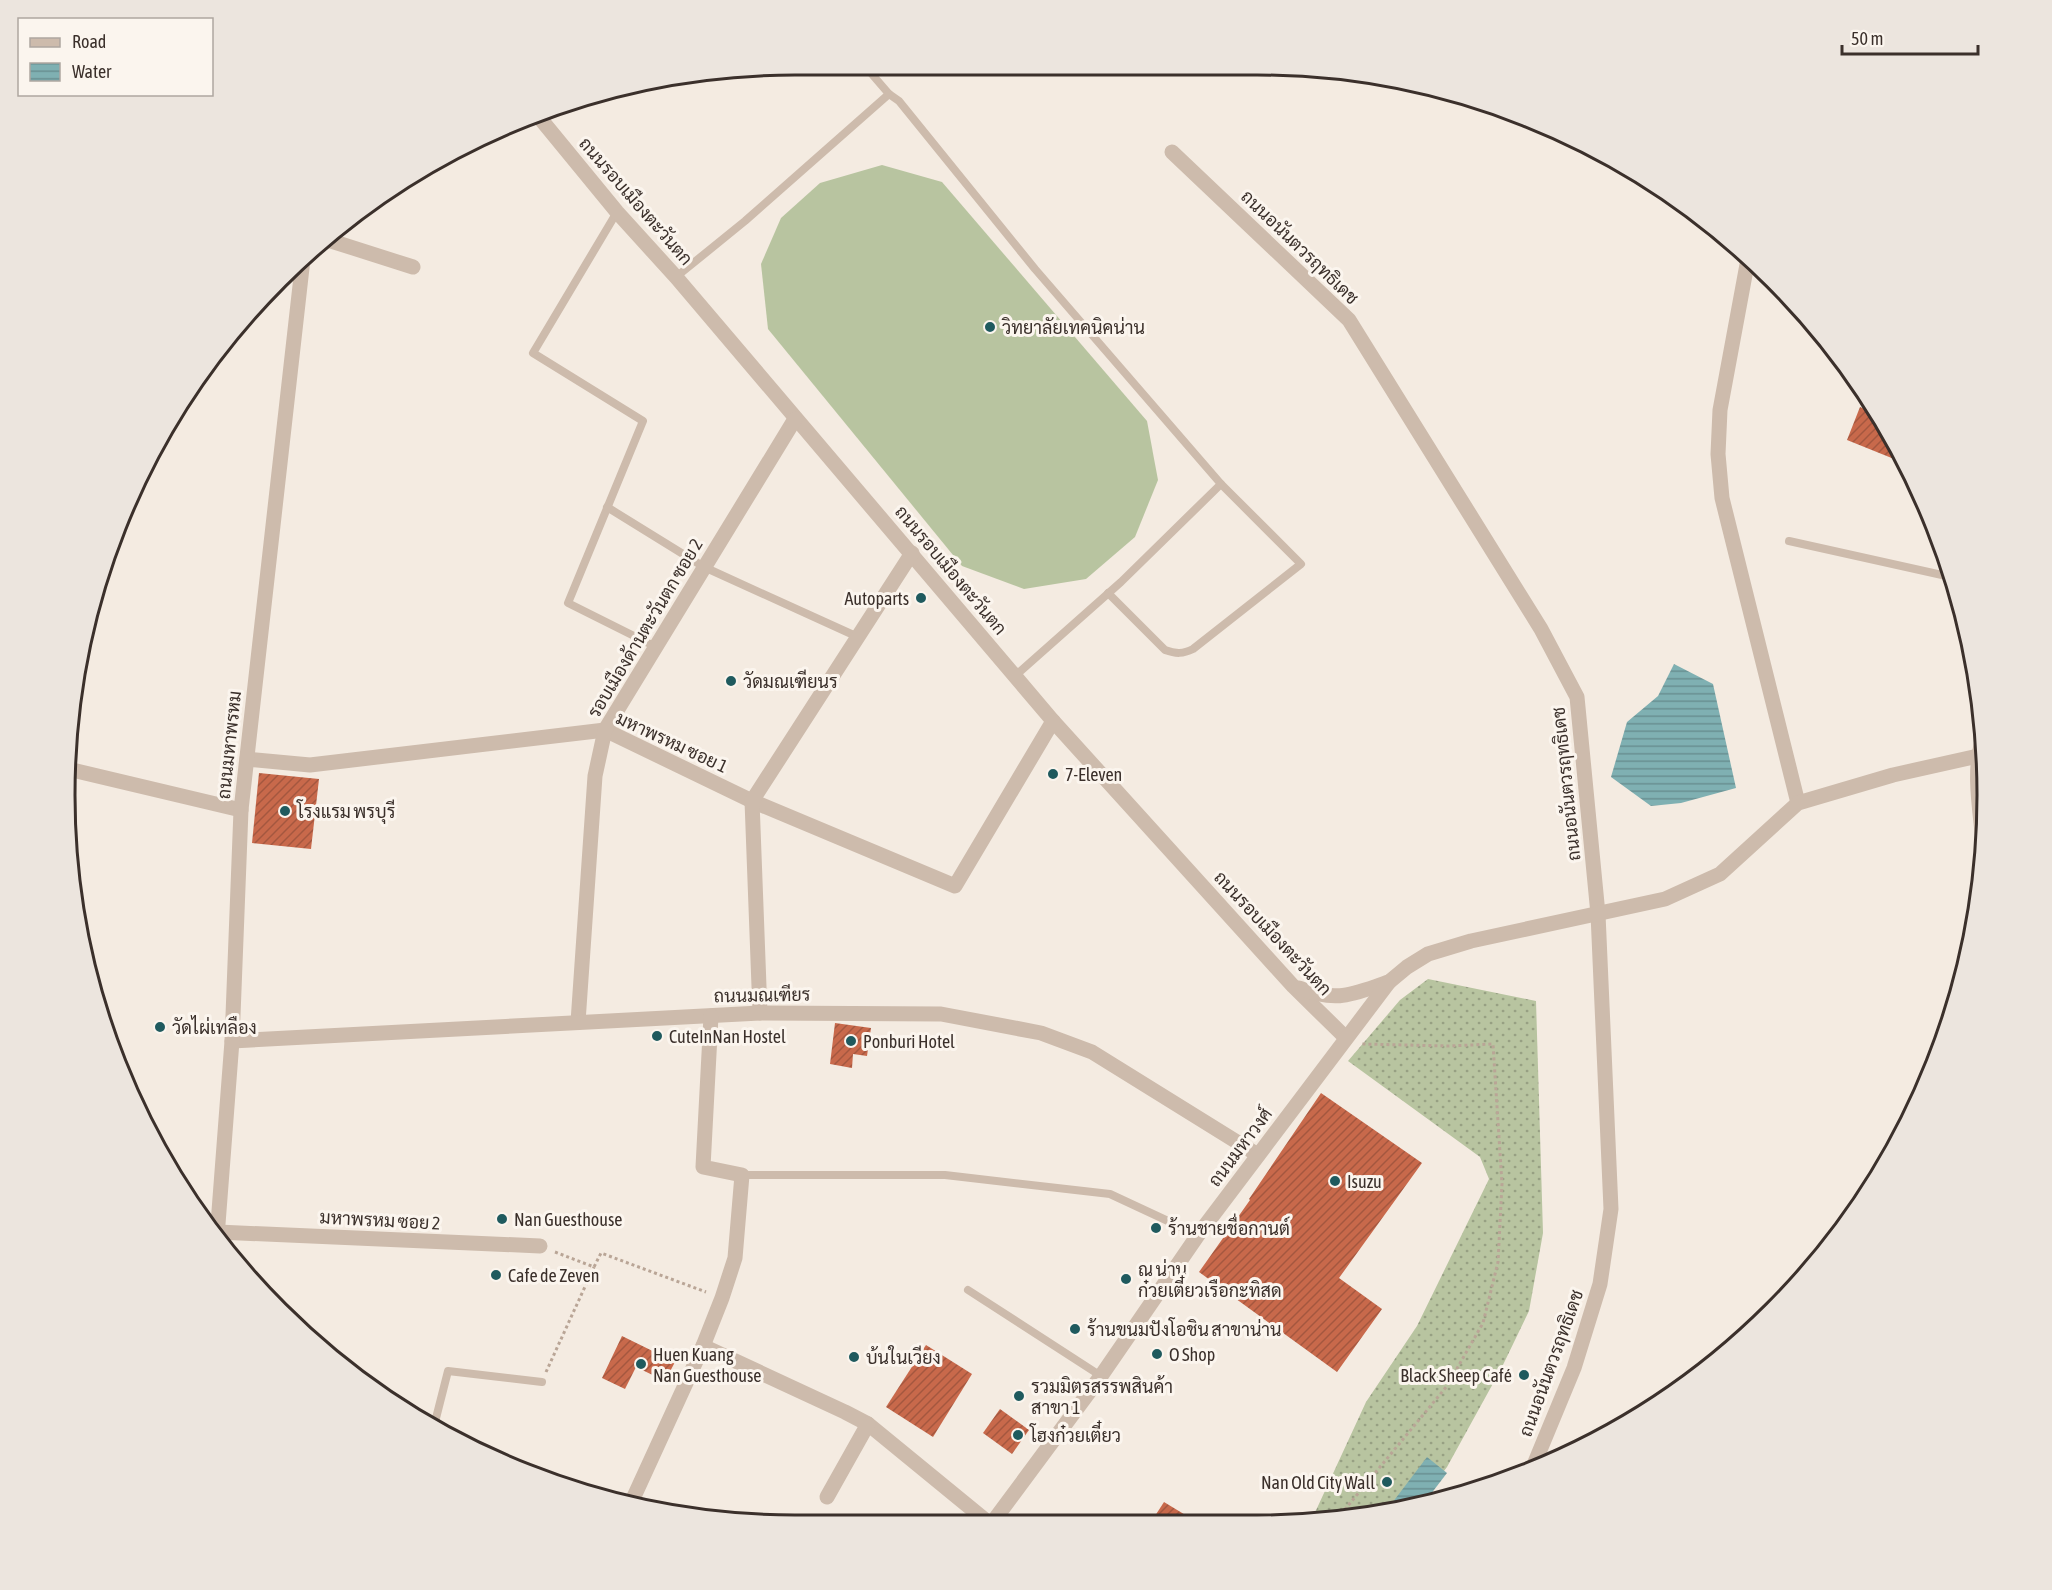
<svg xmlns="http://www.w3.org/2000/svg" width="2052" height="1590" viewBox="0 0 2052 1590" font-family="'Asap Condensed',Sarabun,sans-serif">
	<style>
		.grass { fill: url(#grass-dots) }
		.pitch { fill: #b8c4a0 }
		.water { fill: url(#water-rules) }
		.building { fill: url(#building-hatch) }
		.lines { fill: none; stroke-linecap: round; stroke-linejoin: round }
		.path { stroke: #b9a596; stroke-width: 3; stroke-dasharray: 3 3; stroke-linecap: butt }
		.service { stroke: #cdbbac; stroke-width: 8 }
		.minor { stroke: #cdbbac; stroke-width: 15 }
		.poi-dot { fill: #1f5a5e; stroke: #fbf5ee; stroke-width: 2 }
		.labels { text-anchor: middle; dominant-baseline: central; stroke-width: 6; stroke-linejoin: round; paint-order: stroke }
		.street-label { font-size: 18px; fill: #3b302b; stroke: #fbf5ee }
		.poi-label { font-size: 18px; fill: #3b302b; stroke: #fbf5ee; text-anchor: start }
		.rim { fill: none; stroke: #3b302b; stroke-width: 3 }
	</style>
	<defs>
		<pattern id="grass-dots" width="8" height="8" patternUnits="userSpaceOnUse" patternTransform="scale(1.5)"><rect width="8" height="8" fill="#b8c4a0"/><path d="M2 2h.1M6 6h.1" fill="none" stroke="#97a083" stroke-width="1.8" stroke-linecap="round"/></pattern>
		<pattern id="water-rules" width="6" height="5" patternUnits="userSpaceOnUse" patternTransform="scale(1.5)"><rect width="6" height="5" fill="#7fb0b2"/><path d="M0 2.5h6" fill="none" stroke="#699091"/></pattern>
		<pattern id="building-hatch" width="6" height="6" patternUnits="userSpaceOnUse" patternTransform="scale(1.5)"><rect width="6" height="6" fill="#c8694b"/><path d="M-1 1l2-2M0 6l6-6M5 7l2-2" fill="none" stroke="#a4573f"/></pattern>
	</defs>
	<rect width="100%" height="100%" fill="#f4ebe1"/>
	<!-- grass -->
	<path class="grass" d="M1428,979L1536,1001L1543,1233L1529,1311L1501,1369L1447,1467L1419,1504L1352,1519H1312L1366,1402L1417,1326L1489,1179L1480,1157L1348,1061L1400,1000Z"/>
	<!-- pitch -->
	<path class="pitch" d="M882,165L942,182L1147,421L1158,480L1135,537L1086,579L1024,589L962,566L768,329L761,264L781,218L820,183Z"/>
	<!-- water -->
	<g class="water">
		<path d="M1674,664L1713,684L1736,788L1681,803L1651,806L1611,777L1627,722L1658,696Z"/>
		<path d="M1427,1457L1447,1473L1424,1503L1386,1511Z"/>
	</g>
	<!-- building -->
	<g class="building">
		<path d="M1860,407L1878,415L1904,463L1847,440Z"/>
		<path d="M259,773L319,779L311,849L252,843Z"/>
		<path d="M835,1023L871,1028L867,1056L853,1054L852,1068L830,1064Z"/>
		<path d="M1321,1093L1422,1163L1339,1278L1382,1309L1337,1372L1199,1272L1250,1200L1249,1199Z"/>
		<path d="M622,1336L675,1362L665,1381L636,1367L625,1389L602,1378Z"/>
		<path d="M926,1345L972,1374L933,1437L886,1407Z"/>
		<path d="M1000,1409L1029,1430L1012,1454L983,1433Z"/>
		<path d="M1164,1502L1192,1519H1153Z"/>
	</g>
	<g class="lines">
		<!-- path -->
		<g class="path">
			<path d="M555,1252L594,1267L601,1253L706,1292"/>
			<path d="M546,1372L594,1267"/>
			<path d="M1337,1519L1447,1386L1483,1323L1498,1262L1502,1184L1493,1044L1449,1046L1362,1044"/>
		</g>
		<!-- service -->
		<g class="service">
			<path d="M864,65L889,94L899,101L1035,269L1221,484L1301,564L1193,649C1183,654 1176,654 1165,650L1108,593"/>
			<path d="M617,212L533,353L643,421L568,603L656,647"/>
			<path d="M676,277L745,221L889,94"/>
			<path d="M607,507L704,567L858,637"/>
			<path d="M1789,541L1951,577"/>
			<path d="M1015,676L1121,582L1221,484"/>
			<path d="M742,1175H945L1110,1194L1198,1235"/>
			<path d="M968,1290L1101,1376"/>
			<path d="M434,1426L448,1371L542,1382"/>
		</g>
		<!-- minor -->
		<g class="minor">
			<path d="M539,117L617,212L676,277L1053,721L1293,986L1346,1038"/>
			<path d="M1172,152L1349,320L1541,629L1577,697L1598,914L1611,1209L1600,1284L1574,1368L1533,1467"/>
			<path d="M328,240L413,267"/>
			<path d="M1748,259L1720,410L1718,454L1722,498L1798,803"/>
			<path d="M1982,741C1973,773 1980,809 1983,842"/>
			<path d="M247,759L310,765L605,730L752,801L955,886L1053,721"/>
			<path d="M68,769L241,810"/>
			<path d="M1299,988C1338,1003 1352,994 1389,982"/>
			<path d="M760,1013L752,801L912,553"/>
			<path d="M578,1022L595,776L605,730L795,419"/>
			<path d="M232,1041L760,1013L941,1014L1041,1033L1092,1052L1258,1155"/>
			<path d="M218,1232L540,1246"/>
			<path d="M217,1237L232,1041L241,810L303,259"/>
			<path d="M703,1346L845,1412L868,1424L984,1519"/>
			<path d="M827,1497L868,1424"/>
			<path d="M632,1501L703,1346L722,1298L735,1258L742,1175L703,1167L711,1016"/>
			<path d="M995,1519L1101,1376L1198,1235L1389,982L1407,967L1428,954L1471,941L1665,899L1720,874L1798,803L1893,775L1978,756"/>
		</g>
	</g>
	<!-- markers -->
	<g class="poi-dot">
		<circle cx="990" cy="327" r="6"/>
		<circle cx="921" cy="598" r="6"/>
		<circle cx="731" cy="681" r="6"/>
		<circle cx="1053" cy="774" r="6"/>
		<circle cx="285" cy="811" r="6"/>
		<circle cx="160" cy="1027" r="6"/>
		<circle cx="657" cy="1036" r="6"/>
		<circle cx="851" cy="1041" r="6"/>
		<circle cx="1335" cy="1181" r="6"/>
		<circle cx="502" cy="1219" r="6"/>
		<circle cx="1156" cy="1228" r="6"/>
		<circle cx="496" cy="1275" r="6"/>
		<circle cx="1126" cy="1279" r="6"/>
		<circle cx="1075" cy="1329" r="6"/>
		<circle cx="1157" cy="1354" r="6"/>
		<circle cx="854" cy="1357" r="6"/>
		<circle cx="641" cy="1364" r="6"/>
		<circle cx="1524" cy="1375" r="6"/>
		<circle cx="1019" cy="1396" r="6"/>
		<circle cx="1018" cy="1435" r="6"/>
		<circle cx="1387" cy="1482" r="6"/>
	</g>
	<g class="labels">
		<!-- street labels -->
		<g class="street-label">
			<text transform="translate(636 201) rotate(49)">ถนนรอบเมืองตะวันตก</text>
			<text transform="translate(1300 247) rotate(44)">ถนนอนันตวรฤทธิเดช</text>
			<text transform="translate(951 570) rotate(50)">ถนนรอบเมืองตะวันตก</text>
			<text transform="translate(645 628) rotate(-59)">รอบเมืองด้านตะวันตก ซอย 2</text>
			<text transform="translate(672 742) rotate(25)">มหาพรหม ซอย 1</text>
			<text transform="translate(229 745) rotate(-84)">ถนนมหาพรหม</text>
			<text transform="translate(1566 784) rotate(-96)">ถนนอนันตวรฤทธิเดช</text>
			<text transform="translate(1273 933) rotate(47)">ถนนรอบเมืองตะวันตก</text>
			<text transform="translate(762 995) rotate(-1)">ถนนมณเฑียร</text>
			<text transform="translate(1240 1147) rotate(-53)">ถนนมหาวงศ์</text>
			<text transform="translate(380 1220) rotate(3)">มหาพรหม ซอย 2</text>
			<text transform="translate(1551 1363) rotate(-70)">ถนนอนันตวรฤทธิเดช</text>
		</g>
		<!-- poi labels -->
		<g class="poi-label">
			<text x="1002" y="327">วิทยาลัยเทคนิคน่าน</text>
			<text x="909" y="598" text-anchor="end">Autoparts</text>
			<text x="743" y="681">วัดมณเฑียนร</text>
			<text x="1065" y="774">7-Eleven</text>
			<text x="297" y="811">โรงแรม พรบุรี</text>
			<text x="172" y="1027">วัดไผ่เทลือง</text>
			<text x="669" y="1036">CuteInNan Hostel</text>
			<text x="863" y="1041">Ponburi Hotel</text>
			<text x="1347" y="1181">Isuzu</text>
			<text x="514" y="1219">Nan Guesthouse</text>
			<text x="1168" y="1228">ร้านชายชื่อกานต์</text>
			<text x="1138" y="1269">ณ น่าน<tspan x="1138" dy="21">ก๋วยเตี๋ยวเรือกะทิสด</tspan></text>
			<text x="508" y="1275">Cafe de Zeven</text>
			<text x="1087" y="1329">ร้านขนมปังโอชิน สาขาน่าน</text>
			<text x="653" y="1354">Huen Kuang<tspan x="653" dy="21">Nan Guesthouse</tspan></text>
			<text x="1169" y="1354">O Shop</text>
			<text x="866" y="1357">บ้นในเวียง</text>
			<text x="1512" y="1375" text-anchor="end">Black Sheep Café</text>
			<text x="1031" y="1386">รวมมิตรสรรพสินค้า<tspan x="1031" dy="21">สาขา 1</tspan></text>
			<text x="1030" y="1435">โฮงก๋วยเตี๋ยว</text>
			<text x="1375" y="1482" text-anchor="end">Nan Old City Wall</text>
		</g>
	</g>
	<!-- crop -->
	<path d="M0 0H2052V1590H0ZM795 75H1257A720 720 0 0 1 1977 795V795A720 720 0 0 1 1257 1515H795A720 720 0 0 1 75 795V795A720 720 0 0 1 795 75Z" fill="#ece5de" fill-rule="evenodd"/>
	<path class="rim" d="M795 75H1257A720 720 0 0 1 1977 795V795A720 720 0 0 1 1257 1515H795A720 720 0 0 1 75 795V795A720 720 0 0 1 795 75Z"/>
	<!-- legend -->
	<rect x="18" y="18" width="195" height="78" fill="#fbf5ee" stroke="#aea6a0" stroke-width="1.5"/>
	<rect x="30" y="38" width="30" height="9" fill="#cdbbac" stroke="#aea6a0" stroke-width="1.5"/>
	<text x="72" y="48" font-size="18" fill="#3b302b">Road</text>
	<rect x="30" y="63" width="30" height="18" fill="url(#water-rules)" stroke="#aea6a0" stroke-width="1.5"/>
	<text x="72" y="78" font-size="18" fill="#3b302b">Water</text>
	<!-- scale -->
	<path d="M1842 45v9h136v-9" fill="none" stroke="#3b302b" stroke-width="3"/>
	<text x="1851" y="45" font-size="18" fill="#3b302b" stroke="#fbf5ee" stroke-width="4.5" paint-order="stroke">50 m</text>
</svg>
